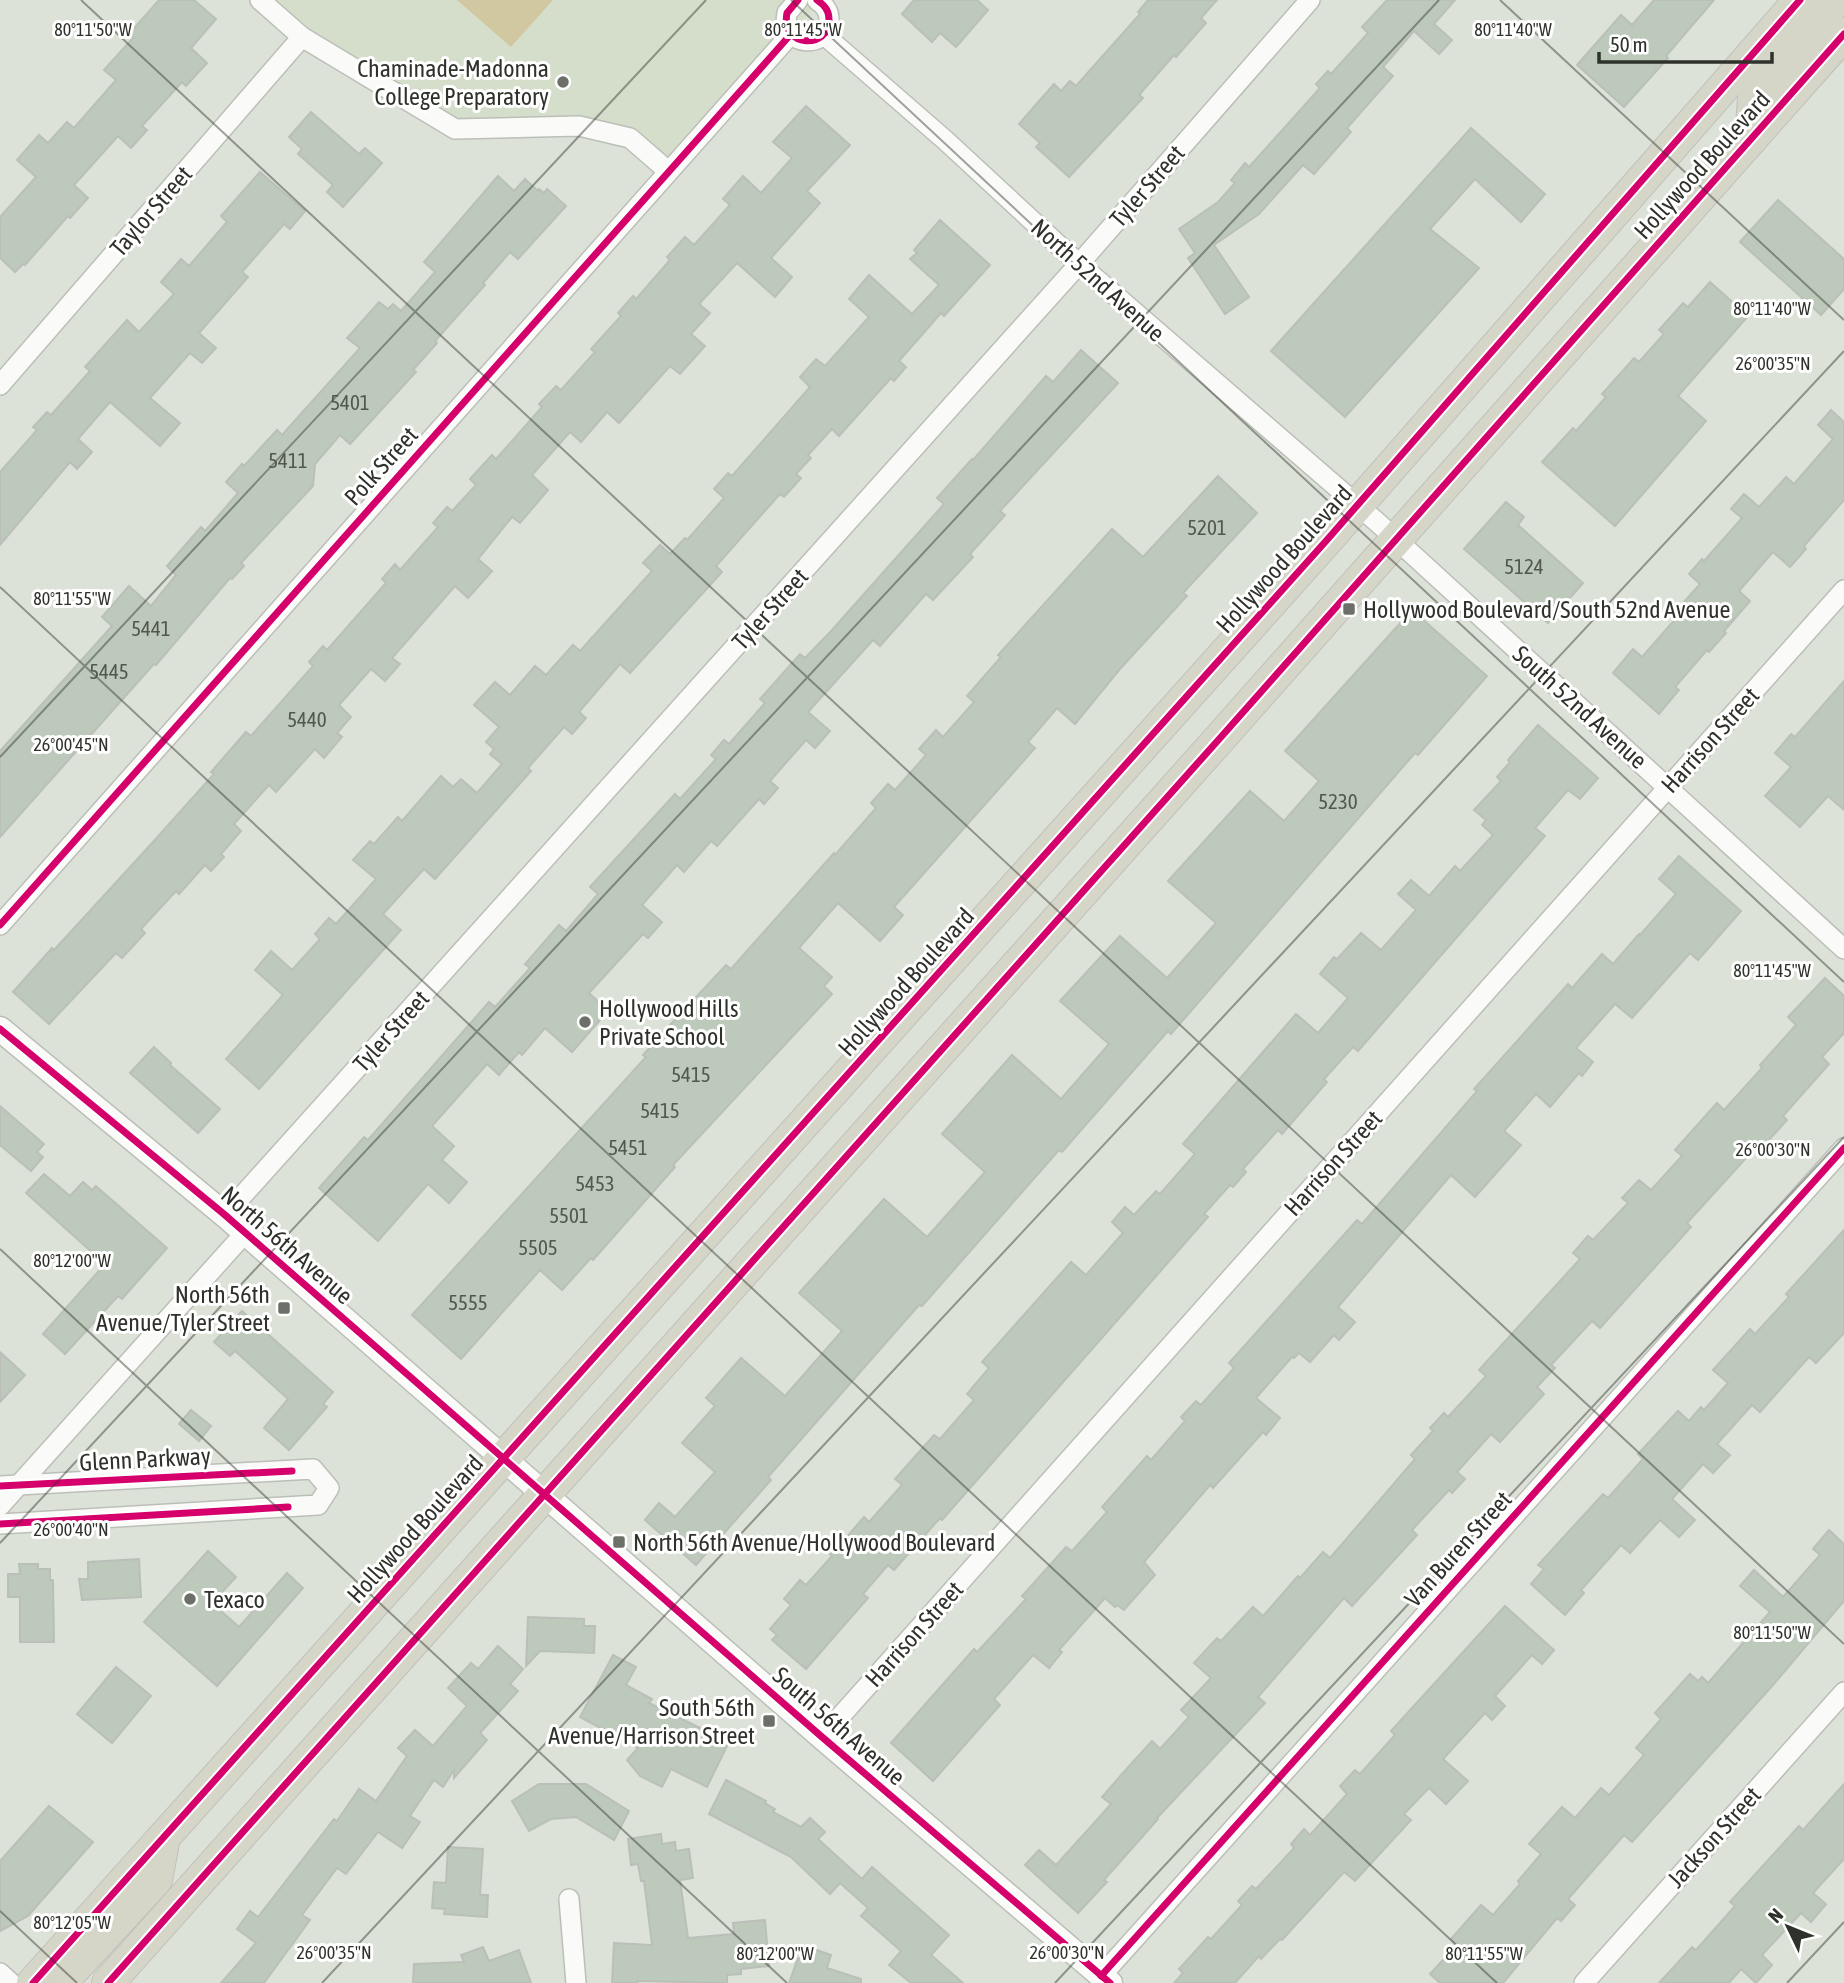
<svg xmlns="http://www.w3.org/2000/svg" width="1844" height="1983" viewBox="0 0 1844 1983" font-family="'Asap Condensed',sans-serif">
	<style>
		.built { fill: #d5decb }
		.green { fill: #d1c8a1 }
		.building { fill: #bdcabb; stroke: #babfb8; stroke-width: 2 }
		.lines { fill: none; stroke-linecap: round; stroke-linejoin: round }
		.minor-casing { stroke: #bbbfb8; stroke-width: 22 }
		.tertiary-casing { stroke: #bbbfb8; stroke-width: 27 }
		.trunk-casing { stroke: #bec0bb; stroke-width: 34 }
		.minor { stroke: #fafbf9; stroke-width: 19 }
		.tertiary { stroke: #fafbf9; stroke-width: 24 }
		.trunk { stroke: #d6d6c8; stroke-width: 32 }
		.cycleway-casing { stroke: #fff; stroke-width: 11 }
		.cycleway { stroke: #d6006c; stroke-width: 7 }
		.ticks { fill: none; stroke: #2f322b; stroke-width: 2; stroke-opacity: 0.45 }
		.poi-dot { fill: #6c7068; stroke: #fff; stroke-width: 2.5 }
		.labels { text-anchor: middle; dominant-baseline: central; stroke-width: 6; stroke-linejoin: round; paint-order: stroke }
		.number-label { font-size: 21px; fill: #52584f }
		.poi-label { font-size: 24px; fill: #2f322b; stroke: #fff; text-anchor: start }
		.street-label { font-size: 24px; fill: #2f322b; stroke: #fff }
		.ticks-label { font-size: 18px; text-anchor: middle; fill: #2f322b; stroke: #fff; stroke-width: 6; stroke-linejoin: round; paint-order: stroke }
	</style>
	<rect width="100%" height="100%" fill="#dde2d8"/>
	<!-- built -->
	<path class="built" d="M260,0H821L668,171L630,138L455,129Z"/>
	<!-- green -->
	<path class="green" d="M457,0H553L511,47Z"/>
	<!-- building -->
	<g class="building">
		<path d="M159,0H194L216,19L191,48L207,63L186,86L182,82L142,126L147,130L131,148L118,136L74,185L88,198L70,218L68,216L25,265L23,264L15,272L0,258V217L36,177L17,160L39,135L48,143L67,122L74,128L116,80L104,70L133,38L129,34Z"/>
		<path d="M914,0H977L988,10L956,47L940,33L932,42L902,14Z"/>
		<path d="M1148,0H1217L1201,18L1206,23L1176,57L1174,55L1139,95L1143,98L1069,177L1036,147L1040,143L1019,124L1054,84L1061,91L1070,81L1076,86L1140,14L1138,12Z"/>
		<path d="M1387,0H1455L1434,24L1452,40L1439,54L1414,31L1383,67L1393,76L1347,128L1351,132L1314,174L1303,165L1259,214L1214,245L1249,297L1225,314L1188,258L1195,253L1179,229L1218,202L1235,183L1231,180L1245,163L1249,167L1320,88L1316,84L1328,71L1331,74L1368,33L1362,27Z"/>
		<path d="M1654,0H1714L1666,56L1668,58L1624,107L1577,65L1621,15L1632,25Z"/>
		<path d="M806,106L850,145L807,191L820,203L771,258L792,277L775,297L737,263L699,304L710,313L691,334L705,346L680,374L670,366L619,423L607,412L581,442L570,432L532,475L548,490L520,523L512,517L478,559L492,571L468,598L455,586L392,658L400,664L385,681L371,669L339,705L351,717L337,733L342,737L324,758L315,749L276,792L269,785L234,824L241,831L221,854L224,857L211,871L205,865L179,894L176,891L141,929L145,933L122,958L116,953L49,1024L13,992L52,948L54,950L153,842L214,774L211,772L246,732L251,736L313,666L309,662L323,646L327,650L386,583L382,579L395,564L400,570L438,527L433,523L447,507L452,511L476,485L470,479L492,455L496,459L542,407L539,404L556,386L561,390L595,352L591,349L621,316L618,313L633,296L636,299L670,260L667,257L685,237L694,245L730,205L723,199L743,176L761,193L792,158L773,142Z"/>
		<path d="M311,112L359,154L365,148L382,163L343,207L327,192L333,185L298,154L302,149L289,137Z"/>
		<path d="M1471,128L1545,194L1521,222L1475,179L1430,229L1479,268L1345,417L1271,351Z"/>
		<path d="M260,172L305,211L290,229L284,224L242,272L248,277L199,333L216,348L202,363L190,353L150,398L180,423L160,446L110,402L78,439L92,452L77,469L70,462L0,545V472L37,430L33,427L47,412L51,415L90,371L85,367L127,320L139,332L174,294L161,282L181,259L189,266L227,222L221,216Z"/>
		<path d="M498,176L514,191L525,179L538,191L539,189L544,193L547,189L566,206L518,259L510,252L483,283L485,285L435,341L437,343L413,370L416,372L350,444L340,435L315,464L313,486L241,563L244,566L232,579L230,578L156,665L154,664L0,837V751L112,626L102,617L129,586L151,606L176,575L167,566L201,527L205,531L238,493L226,482L242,464L244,466L277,430L282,435L360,348L347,338L379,302L388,309L393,304L401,311L435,272L424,262Z"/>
		<path d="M1778,200L1844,259V289L1821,315L1740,242Z"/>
		<path d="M940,220L990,265L944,316L941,313L899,361L906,367L894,381L891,378L839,436L832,429L808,455L811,458L796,474L801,478L784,497L780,494L716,566L722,572L630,673L620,664L579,712L586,718L572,734L564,727L528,768L531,771L435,879L424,869L383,914L401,930L259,1089L226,1059L283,995L255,970L271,951L292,970L320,939L315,934L329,918L336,924L376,879L353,860L370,841L374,844L398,817L402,821L441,776L453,787L461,779L477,793L502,764L490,754L494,749L486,742L499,727L474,705L495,682L510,695L535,666L546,675L573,645L580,651L652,571L643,563L660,545L670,554L685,538L687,540L724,498L714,489L728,473L732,476L810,387L800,377L816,359L825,366L869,317L849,299L869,275L912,314L939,285L910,259L917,253L914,250Z"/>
		<path d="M1710,282L1748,316L1678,396L1706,421L1615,526L1542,462L1573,428L1576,431L1606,397L1602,394L1634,358L1639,362L1664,334L1659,330L1683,303L1688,307Z"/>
		<path d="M1081,350L1118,383L1000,511L1005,515L970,554L973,557L933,600L926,594L880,646L873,640L808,712L830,731L815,748L806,740L770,781L778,788L764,804L759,799L717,846L711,841L684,872L677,865L642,905L662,922L648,938L643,934L589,993L608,1011L572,1052L545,1028L522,1055L519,1052L499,1075L487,1064L432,1126L454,1146L442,1160L467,1182L449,1203L428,1184L378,1241L319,1188L364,1137L368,1140L489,1002L495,1007L530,968L525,964L559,925L566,931L598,894L590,887L675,794L680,799L716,759L711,755L724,740L729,744L765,703L760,699L800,654L805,658L832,630L944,504L937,498L972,459L973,460L1046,376L1053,382Z"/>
		<path d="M1831,410L1844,422V500L1804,546L1806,549L1790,567L1773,552L1739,591L1750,601L1724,631L1726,633L1709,652L1707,650L1675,687L1679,690L1659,714L1613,673L1633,649L1642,657L1678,616L1674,613L1700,584L1689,574L1702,559L1704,561L1742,518L1731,509L1744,494L1759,507L1786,477L1794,484L1833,439L1818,425Z"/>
		<path d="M1218,476L1257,513L1183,593L1187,596L1120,669L1075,724L1057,708L1028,742L1035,748L894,907L903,915L880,941L838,903L799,948L832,977L824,986L832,994L673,1165L675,1167L593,1260L591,1258L562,1290L540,1270L461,1359L412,1315L646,1057L643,1055L666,1029L726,965L731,969L834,853L835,855L876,808L871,803L888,784L895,790L926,755L919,749L936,730L943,737L974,702L967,696L1001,657L998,655L1112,529L1143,557Z"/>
		<path d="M1506,502L1524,517L1518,525L1583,583L1548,623L1464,549Z"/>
		<path d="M1412,610L1487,676L1418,755L1415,753L1171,1034L1168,1031L1062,1152L1059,1150L922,1306L919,1305L768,1477L771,1480L696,1565L645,1520L659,1503L675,1517L715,1472L682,1443L715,1406L706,1398L741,1358L785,1396L842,1331L799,1293L884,1199L927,1237L985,1172L942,1134L1012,1055L1061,1099L1109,1044L1060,1001L1120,936L1167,978L1216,923L1168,881L1250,791L1284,821L1319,781L1285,751Z"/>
		<path d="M1844,681V810L1828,796L1800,827L1765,796L1791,767L1775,753L1791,734L1795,737Z"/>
		<path d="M1538,725L1598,778L1580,799L1568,790L1535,828L1545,836L1358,1051L1353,1047L1324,1079L1327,1082L1282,1134L1278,1130L1243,1169L1246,1172L1233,1187L1230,1185L1204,1214L1208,1217L942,1520L940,1518L894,1570L888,1565L863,1594L868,1598L806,1669L772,1640L777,1635L770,1629L791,1605L784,1599L800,1580L806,1585L832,1556L823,1547L837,1531L845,1539L864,1517L869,1522L902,1485L895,1479L934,1435L940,1439L974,1400L967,1394L989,1368L982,1362L1071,1262L1086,1275L1123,1233L1112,1222L1125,1207L1134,1215L1156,1191L1160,1194L1195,1154L1183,1144L1296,1014L1318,1033L1348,998L1320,974L1334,957L1337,959L1361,933L1381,950L1416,910L1398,894L1411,880L1429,896L1455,866L1460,871L1493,835L1482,825L1486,820L1474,810L1501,781L1497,777L1510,762L1508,760Z"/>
		<path d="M1679,856L1741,911L1698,960L1690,953L1632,1018L1615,1004L1576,1048L1593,1062L1582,1076L1579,1073L1550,1107L1536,1094L1504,1131L1521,1145L1475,1197L1451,1175L1338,1307L1355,1322L1339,1340L1334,1335L1310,1362L1299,1353L1294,1358L1292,1357L1256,1398L1280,1418L1266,1435L1263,1432L1213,1488L1210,1485L1144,1562L1155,1575L1124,1610L1117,1605L1115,1607L1105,1598L1059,1650L1062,1652L1049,1668L1033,1655L994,1699L1000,1705L933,1781L891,1743L974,1649L977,1652L1026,1599L1022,1596L1066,1547L1072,1551L1107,1512L1102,1507L1147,1456L1151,1460L1185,1421L1181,1417L1196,1401L1201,1405L1234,1368L1229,1363L1357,1220L1362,1224L1477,1091L1474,1089L1568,984L1572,988L1602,954L1613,964L1639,934L1640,935L1676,894L1659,879Z"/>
		<path d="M1825,978L1844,996V1033L1822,1057L1829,1064L1783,1116L1787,1120L1760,1150L1756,1147L1687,1223L1691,1227L1600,1328L1592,1321L1551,1365L1555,1368L1537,1387L1544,1394L1500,1442L1491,1434L1457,1472L1465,1479L1452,1493L1449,1490L1412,1530L1417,1535L1352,1606L1344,1598L1258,1697L1265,1703L1157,1818L1158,1819L1104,1880L1107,1882L1078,1913L1025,1865L1039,1850L1056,1865L1095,1822L1111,1804L1102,1797L1122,1774L1152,1741L1160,1749L1189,1717L1181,1710L1211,1678L1194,1663L1217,1638L1221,1641L1253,1607L1263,1616L1298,1576L1300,1578L1323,1552L1330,1558L1415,1459L1411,1455L1433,1431L1430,1428L1444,1413L1448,1417L1486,1376L1479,1370L1580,1259L1573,1253L1588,1236L1593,1240L1628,1203L1622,1198L1639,1180L1651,1190L1682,1156L1675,1150L1717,1103L1724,1110L1762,1068L1760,1065L1796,1025L1788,1017Z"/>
		<path d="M154,1047L171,1063L170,1065L220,1109L198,1133L130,1073Z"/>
		<path d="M0,1106L44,1144L37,1152L43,1157L31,1171L0,1145Z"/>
		<path d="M44,1174L70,1196L83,1182L92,1190L96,1186L167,1248L122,1299L118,1296L65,1354L43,1334L105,1264L26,1193Z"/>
		<path d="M1844,1230V1333L1816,1363L1809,1357L1760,1412L1752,1405L1717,1444L1730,1455L1713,1473L1703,1464L1672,1499L1695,1520L1679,1537L1660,1520L1630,1553L1621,1545L1581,1590L1584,1593L1565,1615L1531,1584L1544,1569L1538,1565L1603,1494L1608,1498L1643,1459L1638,1454L1678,1411L1689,1421L1701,1407L1704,1410L1728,1383L1713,1370L1750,1329L1755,1334L1789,1297L1786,1294Z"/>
		<path d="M242,1311L333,1392L323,1404L327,1407L289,1450L264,1428L288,1399L235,1351L230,1356L214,1342Z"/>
		<path d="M0,1352L25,1375L0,1402Z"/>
		<path d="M191,1410L211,1426L199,1441L179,1424Z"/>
		<path d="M1829,1530L1844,1544V1601L1773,1685L1632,1842L1624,1835L1568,1899L1575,1905L1561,1921L1557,1918L1503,1983H1440L1430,1974L1457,1945L1451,1939L1481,1905L1493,1915L1520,1884L1518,1881L1541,1854L1529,1844L1562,1807L1575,1818L1601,1788L1609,1795L1644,1755L1636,1748L1661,1719L1655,1713L1690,1674L1698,1681L1702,1677L1708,1683L1770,1612L1740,1586L1754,1570L1783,1597L1820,1555L1813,1549Z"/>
		<path d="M208,1551L236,1577L212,1603L239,1627L287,1573L303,1588L217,1686L144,1622Z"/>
		<path d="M139,1559L141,1597L82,1600L79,1579H88V1562Z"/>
		<path d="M19,1564H38V1569H50V1580H53L54,1642H20V1597H8V1574H20Z"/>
		<path d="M1505,1606L1554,1650L1542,1664L1532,1655L1495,1696L1505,1706L1492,1720L1485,1713L1443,1759L1468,1781L1446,1804L1429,1788L1404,1814L1411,1820L1355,1881L1344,1872L1282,1940L1280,1939L1261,1959L1259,1956L1235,1983H1174L1183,1973L1179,1969L1208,1937L1211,1939L1242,1905L1238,1901L1252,1886L1256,1889L1294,1848L1291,1844L1304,1829L1310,1835L1347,1794L1340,1786L1355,1770L1360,1774L1395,1735L1391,1731Z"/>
		<path d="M528,1617L584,1619V1626H595L594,1653L540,1651L526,1666Z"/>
		<path d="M498,1646L523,1669L510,1684L518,1691L480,1733L487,1740L454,1778V1770L443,1787L434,1780L410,1816L420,1822L402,1848L378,1832L346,1874L337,1868L302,1915L310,1920L264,1983H221L256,1943L237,1929L250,1911L258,1917L334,1819L337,1821L359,1789L376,1801L407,1756L398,1748L415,1730L433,1746L467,1706L448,1688L471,1663L478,1669Z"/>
		<path d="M613,1655L636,1667L626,1685L652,1699L649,1703L729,1742L707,1787L671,1769L662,1787L640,1776L627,1760L638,1748L580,1717Z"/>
		<path d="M116,1667L151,1696L112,1743L77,1714Z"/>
		<path d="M726,1780L766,1801L765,1803L775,1809L773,1812L801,1827L810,1818L825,1832L818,1839L862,1879L872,1867L949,1935L931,1955L963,1983H911L889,1965L901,1951L861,1916L868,1908L840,1883L830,1894L791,1857L709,1814Z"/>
		<path d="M539,1784H586L629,1811L614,1840L576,1817L551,1819L529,1831L512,1801Z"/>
		<path d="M1844,1784V1859L1813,1893L1826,1904L1811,1922L1801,1913L1762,1955L1772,1965L1756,1983L1741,1969L1729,1983H1659L1692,1947L1696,1950L1735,1906L1730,1902L1799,1826L1803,1830Z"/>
		<path d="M49,1806L93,1842L28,1916L0,1931V1861Z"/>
		<path d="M661,1834L662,1844L675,1842L676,1851L689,1849L693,1878L680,1880L688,1938L734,1934L733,1923L765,1920L769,1966L741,1969V1974L727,1975V1983L637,1981V1983H612L614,1943L652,1945L644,1881H641L638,1864L631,1865L628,1839Z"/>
		<path d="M448,1847L483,1849L480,1895H488L487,1917L444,1914L445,1909L432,1908L434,1882L446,1883Z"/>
		<path d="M483,1947L489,1961L519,1950L531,1983H413L414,1964L464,1962L461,1955Z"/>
		<path d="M808,1947L831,1955L827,1968L861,1979V1983H789L798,1958L803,1960Z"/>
	</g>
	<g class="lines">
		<defs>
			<g id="minor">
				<path d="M260,0L302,37L455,129L579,126L630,138L668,171"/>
				<path d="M798,0L787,13C780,48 830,50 829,19C829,10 824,5 817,0"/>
				<path d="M823,34L945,140L1079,264L1377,522L1844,949"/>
				<path d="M0,385L302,37"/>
				<path d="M0,925L791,34"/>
				<path d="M225,1215L1079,264L1310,0"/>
				<path d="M0,1486L313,1469L329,1488L318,1505L0,1524"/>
				<path d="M0,1506L245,1233"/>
				<path d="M822,1737L1844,590"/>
				<path d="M569,1899L576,1983"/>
				<path d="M0,1973L11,1983"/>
				<path d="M1101,1976L1844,1148"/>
				<path d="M1584,1983L1844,1692"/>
			</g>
			<path id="tertiary" d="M0,1029L225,1215L822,1737L1110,1983"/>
			<g id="trunk">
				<path d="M1751,139L1754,98L1827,13L1834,0"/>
				<path d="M69,1974L156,1880L164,1837"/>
				<path d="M33,1983L1326,541L1800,0"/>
				<path d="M108,1983L1221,737L1844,34"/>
			</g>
		</defs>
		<!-- minor casing -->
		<use href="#minor" class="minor-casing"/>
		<!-- tertiary casing -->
		<use href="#tertiary" class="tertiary-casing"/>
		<!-- trunk casing -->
		<use href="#trunk" class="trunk-casing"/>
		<!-- minor -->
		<use href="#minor" class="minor"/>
		<!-- tertiary -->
		<use href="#tertiary" class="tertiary"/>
		<!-- trunk -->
		<use href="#trunk" class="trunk"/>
		<defs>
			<g id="cycleway">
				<path d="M798,0L787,13C780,48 830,50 829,19C829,10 824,5 817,0"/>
				<path d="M0,925L791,34"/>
				<path d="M0,1029L225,1215L822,1737L1110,1983"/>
				<path d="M0,1486L292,1471"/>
				<path d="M0,1524L288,1507"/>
				<path d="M1101,1976L1844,1148"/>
				<path d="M33,1983L1326,541L1800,0"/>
				<path d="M108,1983L1221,737L1844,34"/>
			</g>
		</defs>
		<!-- cycleway casing -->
		<use href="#cycleway" class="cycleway-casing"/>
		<!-- cycleway -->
		<use href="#cycleway" class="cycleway"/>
	</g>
	<!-- ticks -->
	<path class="ticks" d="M81,0L1844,1644M791,0L1844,982M1500,0L1844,320M0,587L1497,1983M0,757L706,0M0,1249L787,1983M0,1543L1439,0M0,1911L77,1983M322,1983L1844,351M1055,1983L1844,1137M1787,1983L1844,1922"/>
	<!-- markers -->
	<g class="poi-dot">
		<circle cx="563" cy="82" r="7"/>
		<rect x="1342" y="602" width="14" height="14" rx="3.5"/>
		<circle cx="585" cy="1022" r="7"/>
		<rect x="277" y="1301" width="14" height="14" rx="3.5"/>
		<rect x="612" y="1535" width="14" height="14" rx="3.5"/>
		<circle cx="190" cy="1599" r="7"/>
		<rect x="762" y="1714" width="14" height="14" rx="3.5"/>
	</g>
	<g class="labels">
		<!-- number labels -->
		<g class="number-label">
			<text x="350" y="402">5401</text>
			<text x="288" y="460">5411</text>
			<text x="1207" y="527">5201</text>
			<text x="1524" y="566">5124</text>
			<text x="151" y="628">5441</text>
			<text x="109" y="671">5445</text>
			<text x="307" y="719">5440</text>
			<text x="1338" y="801">5230</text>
			<text x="691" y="1074">5415</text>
			<text x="660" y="1110">5415</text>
			<text x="628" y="1147">5451</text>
			<text x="595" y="1183">5453</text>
			<text x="569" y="1215">5501</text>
			<text x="538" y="1247">5505</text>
			<text x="468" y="1302">5555</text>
		</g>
		<!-- poi labels -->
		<g class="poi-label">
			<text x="549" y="68" text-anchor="end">Chaminade-Madonna<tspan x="549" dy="28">College Preparatory</tspan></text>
			<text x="1363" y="609">Hollywood Boulevard/South 52nd Avenue</text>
			<text x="599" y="1008">Hollywood Hills<tspan x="599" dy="28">Private School</tspan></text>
			<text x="270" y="1294" text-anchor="end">North 56th<tspan x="270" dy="28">Avenue/Tyler Street</tspan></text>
			<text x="633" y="1542">North 56th Avenue/Hollywood Boulevard</text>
			<text x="204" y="1599">Texaco</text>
			<text x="755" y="1707" text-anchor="end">South 56th<tspan x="755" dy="28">Avenue/Harrison Street</tspan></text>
		</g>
		<!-- street labels -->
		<g class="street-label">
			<text transform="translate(1702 165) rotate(-48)">Hollywood Boulevard</text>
			<text transform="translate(1147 186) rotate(-49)">Tyler Street</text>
			<text transform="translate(151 211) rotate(-49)">Taylor Street</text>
			<text transform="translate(1098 280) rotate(42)">North 52nd Avenue</text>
			<text transform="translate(381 466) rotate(-48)">Polk Street</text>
			<text transform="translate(1284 559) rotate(-48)">Hollywood Boulevard</text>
			<text transform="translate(770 609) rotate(-48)">Tyler Street</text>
			<text transform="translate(1580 707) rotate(42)">South 52nd Avenue</text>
			<text transform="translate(1710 740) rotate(-48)">Harrison Street</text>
			<text transform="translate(906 982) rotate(-48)">Hollywood Boulevard</text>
			<text transform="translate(391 1031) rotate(-48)">Tyler Street</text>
			<text transform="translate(1333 1163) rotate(-48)">Harrison Street</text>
			<text transform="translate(287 1245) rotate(41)">North 56th Avenue</text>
			<text transform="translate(145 1459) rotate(-3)">Glenn Parkway</text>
			<text transform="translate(415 1529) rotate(-48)">Hollywood Boulevard</text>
			<text transform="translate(1458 1549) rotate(-48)">Van Buren Street</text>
			<text transform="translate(914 1634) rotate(-48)">Harrison Street</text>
			<text transform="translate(839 1726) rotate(41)">South 56th Avenue</text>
			<text transform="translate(1714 1837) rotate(-48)">Jackson Street</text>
		</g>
	</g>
	<g class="ticks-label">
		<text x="93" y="36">80°11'50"W</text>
		<text x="803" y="36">80°11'45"W</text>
		<text x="1513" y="36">80°11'40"W</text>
		<text x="1772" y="315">80°11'40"W</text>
		<text x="1773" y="370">26°00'35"N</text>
		<text x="72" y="605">80°11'55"W</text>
		<text x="71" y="751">26°00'45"N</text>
		<text x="1772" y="977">80°11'45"W</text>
		<text x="1773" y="1156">26°00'30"N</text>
		<text x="72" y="1267">80°12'00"W</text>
		<text x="71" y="1536">26°00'40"N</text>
		<text x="1772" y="1639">80°11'50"W</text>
		<text x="72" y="1929">80°12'05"W</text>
		<text x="334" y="1959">26°00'35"N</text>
		<text x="1067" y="1959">26°00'30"N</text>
		<text x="775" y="1960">80°12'00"W</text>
		<text x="1484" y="1960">80°11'55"W</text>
	</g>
	<!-- north arrow -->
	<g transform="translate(1788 1927) rotate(313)" stroke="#ffffff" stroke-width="5" paint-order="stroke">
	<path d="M0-5L12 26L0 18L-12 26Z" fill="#2f322b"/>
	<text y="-10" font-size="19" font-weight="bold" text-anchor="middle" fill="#2f322b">N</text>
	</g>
	<!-- scale -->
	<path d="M1599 52v10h173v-10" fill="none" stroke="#2f322b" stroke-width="3.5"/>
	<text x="1610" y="52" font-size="21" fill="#2f322b" stroke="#ffffff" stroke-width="5" paint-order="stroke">50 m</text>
</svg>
